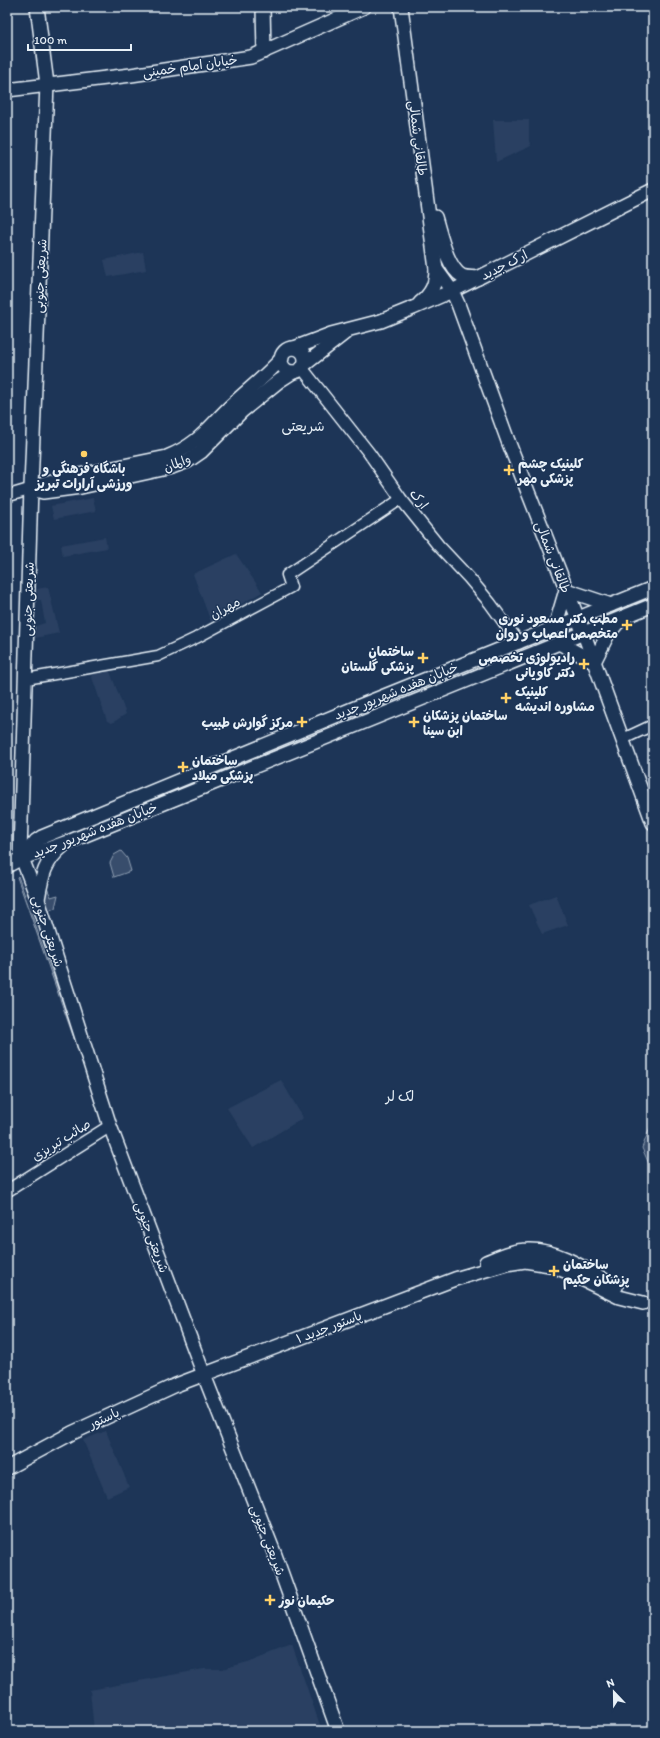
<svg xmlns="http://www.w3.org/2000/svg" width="660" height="1738" viewBox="0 0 660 1738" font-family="Itim,'Playpen Sans Arabic',sans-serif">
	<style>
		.built { fill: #2a4162 }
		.green { fill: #374d6c; stroke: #909fb2 }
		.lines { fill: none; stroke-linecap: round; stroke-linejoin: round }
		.tertiary-casing { stroke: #e8f1f8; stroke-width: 13 }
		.secondary-casing { stroke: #e8f1f8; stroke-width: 14 }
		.primary-casing { stroke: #e8f1f8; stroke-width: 16 }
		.tertiary { stroke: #1d3557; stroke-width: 10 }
		.secondary { stroke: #1d3557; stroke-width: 11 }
		.primary { stroke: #1d3557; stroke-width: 13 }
		.poi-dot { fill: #ffd166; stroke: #1d3557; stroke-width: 1.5 }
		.labels { text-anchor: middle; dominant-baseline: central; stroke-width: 3; stroke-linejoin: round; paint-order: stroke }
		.street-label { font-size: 13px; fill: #e8f1f8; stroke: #1d3557 }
		.poi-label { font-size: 13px; font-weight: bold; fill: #e8f1f8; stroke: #1d3557; text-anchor: start }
		.neighbourhood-label { font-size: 14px; fill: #e8f1f8; stroke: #1d3557 }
	</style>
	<rect width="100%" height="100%" fill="#1d3557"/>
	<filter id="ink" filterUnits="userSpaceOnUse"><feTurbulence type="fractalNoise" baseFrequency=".025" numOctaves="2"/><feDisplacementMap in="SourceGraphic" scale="8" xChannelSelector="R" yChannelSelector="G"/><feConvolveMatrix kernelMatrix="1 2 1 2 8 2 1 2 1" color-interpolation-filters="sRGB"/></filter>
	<g filter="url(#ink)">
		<!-- built -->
		<g class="built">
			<path d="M493,120H529V141L531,146L496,162Z"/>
			<path d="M143,252L146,270L108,277L104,260Z"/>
			<path d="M93,498L96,511L54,519L51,506Z"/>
			<path d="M105,537L107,548L63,556L61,545Z"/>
			<path d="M236,554L262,592L211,622L193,574Z"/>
			<path d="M48,587L59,633L35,638L36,626L45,623L41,600H36L37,589Z"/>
			<path d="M109,669L126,714L112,723L107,721L92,677L94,672Z"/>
			<path d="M556,895L568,925L542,934L529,905Z"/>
			<path d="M281,1080L303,1118L253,1148L227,1108Z"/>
			<path d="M106,1431L129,1487L107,1497L83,1440Z"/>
			<path d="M292,1645L322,1731H94L90,1690L204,1669H222L248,1662Z"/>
		</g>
		<!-- green -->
		<g class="green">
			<path d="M121,851L127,858L131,871L114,877L110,863L114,855Z"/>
			<path d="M18,876L102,1114L101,1115L17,877Z"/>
			<path d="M43,879L51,897L58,895L55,908L42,913Z"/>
			<path d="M653,1120V1173L642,1148Z"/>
		</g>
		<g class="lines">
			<defs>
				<g id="tertiary">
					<path d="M26,679L158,656L196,638L291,587L287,575L401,499"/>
					<path d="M623,739L653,725"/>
				</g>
				<g id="secondary">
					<path d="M302,368L369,453L401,499L438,545L469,578L490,603L519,643"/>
					<path d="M7,496L31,489"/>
					<path d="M7,1191L110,1126"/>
				</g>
				<g id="primary">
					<path d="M37,7L47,84L31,487L20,853L38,900L110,1126L204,1375L275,1555L338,1731"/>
					<path d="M263,7L264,52"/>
					<path d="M401,7L436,269C436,284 432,293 420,303"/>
					<path d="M7,90L131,75L251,57L364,7"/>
					<path d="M435,217C440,233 447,268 462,276C467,278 473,277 478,278"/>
					<path d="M436,269L452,291L458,304L508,441L584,634L653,823"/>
					<path d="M294,348L331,334L381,321L413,308L452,291L653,190"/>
					<circle cx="293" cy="360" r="12"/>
					<path d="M304,365L345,333"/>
					<path d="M37,486L79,475L167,457C201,443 208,427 233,404C250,388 266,376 282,358"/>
					<path d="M31,489L43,492L81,487L172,467L188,461L201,452L242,411L279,381L293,372"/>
					<path d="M555,627L566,590L611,605"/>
					<path d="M559,643L594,662L608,634L620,620"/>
					<path d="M22,858L36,841L42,837L362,705L653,588"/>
					<path d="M7,866L22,858L68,842L653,605"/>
					<path d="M38,899C42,876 44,862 63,846"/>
					<path d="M486,1262C499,1257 513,1250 528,1250C559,1249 590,1272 616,1287"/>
					<path d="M7,1468L72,1433L176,1385L455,1279L506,1264L525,1261L550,1265L565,1271L619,1297L643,1303"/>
				</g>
			</defs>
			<!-- tertiary casing -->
			<use href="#tertiary" class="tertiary-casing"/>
			<!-- secondary casing -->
			<use href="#secondary" class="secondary-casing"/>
			<!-- primary casing -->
			<use href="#primary" class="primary-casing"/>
			<!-- tertiary -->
			<use href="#tertiary" class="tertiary"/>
			<!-- secondary -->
			<use href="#secondary" class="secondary"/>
			<!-- primary -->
			<use href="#primary" class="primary"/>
		</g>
	</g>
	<!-- markers -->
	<g class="poi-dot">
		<circle cx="84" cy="454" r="4"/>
		<path d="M507 464h4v4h4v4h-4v4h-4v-4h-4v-4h4z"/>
		<path d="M625 619h4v4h4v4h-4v4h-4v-4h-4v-4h4z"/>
		<path d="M421 652h4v4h4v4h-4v4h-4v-4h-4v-4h4z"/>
		<path d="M582 658h4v4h4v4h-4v4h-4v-4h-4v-4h4z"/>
		<path d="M504 692h4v4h4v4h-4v4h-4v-4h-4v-4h4z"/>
		<path d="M300 716h4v4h4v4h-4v4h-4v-4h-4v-4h4z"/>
		<path d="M412 716h4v4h4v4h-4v4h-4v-4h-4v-4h4z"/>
		<path d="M181 761h4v4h4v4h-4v4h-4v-4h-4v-4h4z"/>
		<path d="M552 1265h4v4h4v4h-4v4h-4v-4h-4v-4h4z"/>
		<path d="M268 1594h4v4h4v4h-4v4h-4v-4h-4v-4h4z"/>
	</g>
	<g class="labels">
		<!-- street labels -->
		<g class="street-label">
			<text transform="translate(190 66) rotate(-8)">خیابان امام خمینی</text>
			<text transform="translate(418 138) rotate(83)">طالقانی شمالی</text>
			<text transform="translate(504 265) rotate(-27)">ارک جدید</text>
			<text transform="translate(40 276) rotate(-87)">شریعتی جنوبی</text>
			<text transform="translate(177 463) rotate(-21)">والمان</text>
			<text transform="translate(419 499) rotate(52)">ارک</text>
			<text transform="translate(553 557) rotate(69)">طالقانی شمالی</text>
			<text transform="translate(28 599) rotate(-88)">شریعتی جنوبی</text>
			<text transform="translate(225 608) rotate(-28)">مهران</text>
			<text transform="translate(396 691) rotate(-22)">خیابان هفده شهریور جدید</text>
			<text transform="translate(95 830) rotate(-21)">خیابان هفده شهریور جدید</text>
			<text transform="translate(48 931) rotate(72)">شریعتی جنوبی</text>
			<text transform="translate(61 1140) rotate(-32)">صائب تبریزی</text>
			<text transform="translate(152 1237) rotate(70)">شریعتی جنوبی</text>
			<text transform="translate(329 1327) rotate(-21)">پاستور جدید ۱</text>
			<text transform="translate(104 1418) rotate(-25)">پاستور</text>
			<text transform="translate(268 1540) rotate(69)">شریعتی جنوبی</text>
		</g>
		<!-- poi labels -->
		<g class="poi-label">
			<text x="518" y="463">کلینیک چشم<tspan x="518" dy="15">پزشکی مهر</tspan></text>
			<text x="84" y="468" text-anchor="middle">باشگاه فرهنگی و<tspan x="84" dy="15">ورزشی آرارات تبریز</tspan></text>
			<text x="618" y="618" text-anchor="end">مطب دکتر مسعود نوری<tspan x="618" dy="15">متخصص اعصاب و روان</tspan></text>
			<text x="414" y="651" text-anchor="end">ساختمان<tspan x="414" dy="15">پزشکی گلستان</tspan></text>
			<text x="575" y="657" text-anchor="end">رادیولوژی تخصصی<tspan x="575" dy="15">دکتر کاویانی</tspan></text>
			<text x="515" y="691">کلینیک<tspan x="515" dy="15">مشاوره اندیشه</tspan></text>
			<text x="423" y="715">ساختمان پزشکان<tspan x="423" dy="15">ابن سینا</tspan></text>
			<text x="293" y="722" text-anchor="end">مرکز گوارش طبیب</text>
			<text x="192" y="760">ساختمان<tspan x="192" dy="15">پزشکی میلاد</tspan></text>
			<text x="563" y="1264">ساختمان<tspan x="563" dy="15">پزشکان حکیم</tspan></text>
			<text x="279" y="1600">حکیمان نور</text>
		</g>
		<!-- neighbourhood labels -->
		<g class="neighbourhood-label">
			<text x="303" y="426">شریعتی</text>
			<text x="400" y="1096">لک لر</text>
		</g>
	</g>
	<!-- margin -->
	<rect width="660" height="1738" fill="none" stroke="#1d3557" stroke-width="24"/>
	<rect x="12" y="12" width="636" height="1714" fill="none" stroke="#e8f1f8" stroke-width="1.5" filter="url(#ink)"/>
	<!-- north arrow -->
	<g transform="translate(614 1692) rotate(338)" stroke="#1d3557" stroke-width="3" paint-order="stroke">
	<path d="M0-3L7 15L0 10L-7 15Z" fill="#e8f1f8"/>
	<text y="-6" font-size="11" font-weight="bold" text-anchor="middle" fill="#e8f1f8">N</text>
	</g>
	<!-- scale -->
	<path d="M28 44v6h103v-6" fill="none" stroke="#e8f1f8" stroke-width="2"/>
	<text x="34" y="44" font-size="12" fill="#e8f1f8" stroke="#1d3557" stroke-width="3" paint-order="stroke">100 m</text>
</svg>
